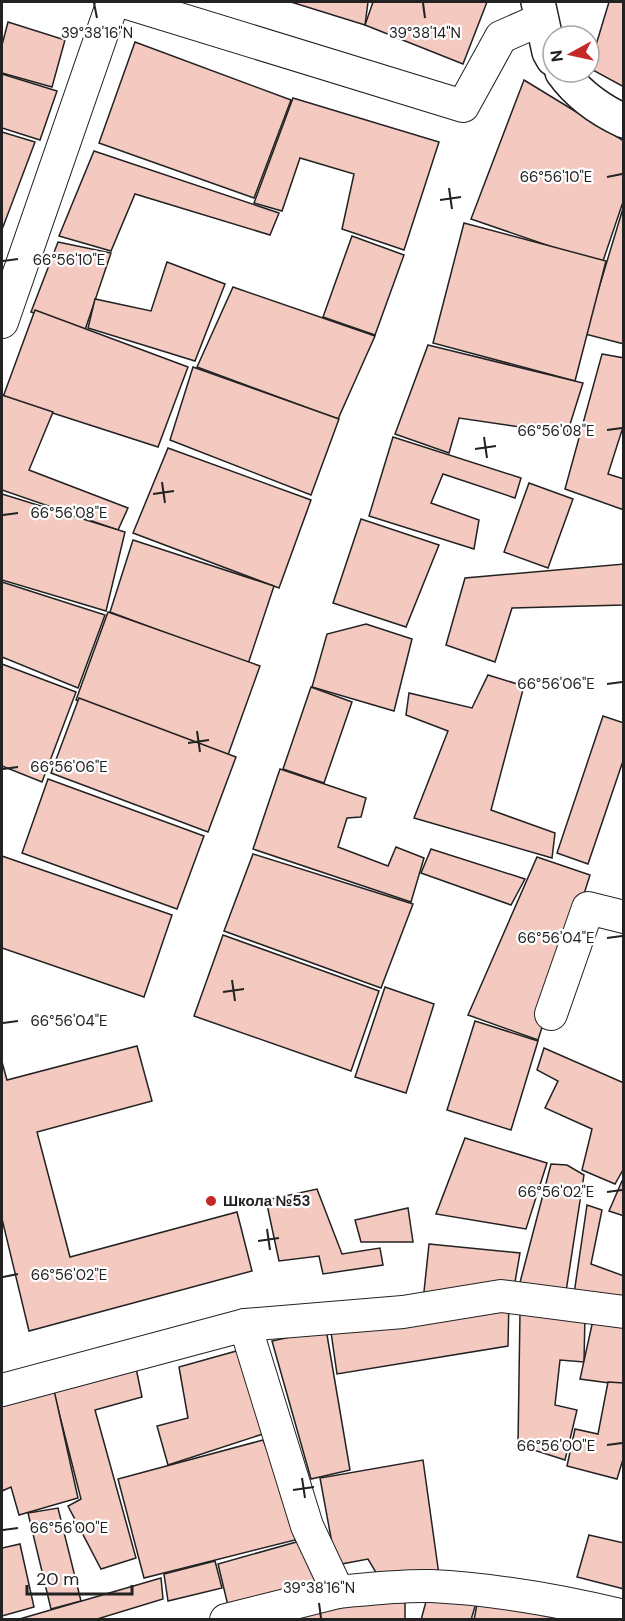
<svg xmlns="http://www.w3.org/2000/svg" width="625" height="1621" viewBox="0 0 625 1621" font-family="'DM Sans',sans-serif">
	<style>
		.building { fill: #f3c9c0; stroke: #222; stroke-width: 1.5 }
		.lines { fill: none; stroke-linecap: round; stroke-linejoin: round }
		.street-casing { stroke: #222; stroke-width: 34 }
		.secondary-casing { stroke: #222; stroke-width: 36 }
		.street { stroke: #fff; stroke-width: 32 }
		.secondary { stroke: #fff; stroke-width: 33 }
		.ticks { fill: none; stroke: #222; stroke-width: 2 }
		.poi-dot { fill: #c62828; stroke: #fff; stroke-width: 2 }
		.labels { text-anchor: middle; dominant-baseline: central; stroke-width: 4.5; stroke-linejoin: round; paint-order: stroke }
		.poi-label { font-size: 15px; font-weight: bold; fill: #222; stroke: #fff; text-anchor: start }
		.ticks-label { font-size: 15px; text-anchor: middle; fill: #222; stroke: #fff; stroke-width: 4.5; stroke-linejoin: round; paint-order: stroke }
	</style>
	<rect width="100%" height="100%" fill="#fff"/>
	<!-- building -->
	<g class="building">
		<path d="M291,2H368L365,25Z"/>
		<path d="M373,2H487L463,64L365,25Z"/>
		<path d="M609,2H624V87L589,68Z"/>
		<path d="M8,22L65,40L52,87L2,73V45Z"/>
		<path d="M135,42L291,100L254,198L99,143Z"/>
		<path d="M2,74L57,91L40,140L2,128Z"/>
		<path d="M524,80L624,141V199L602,264L471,219Z"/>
		<path d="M293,98L439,142L404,250L342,229L354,174L300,158L282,211L254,203Z"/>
		<path d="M2,132L35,142L3,227L2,226Z"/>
		<path d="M94,151L279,213L270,235L135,194L111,251L59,236Z"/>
		<path d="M624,205V344L585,334Z"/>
		<path d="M464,223L606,261L575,381L433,343Z"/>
		<path d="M352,236L404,255L375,335L323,317Z"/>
		<path d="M58,242L111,253L85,330L31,312Z"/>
		<path d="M167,262L225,284L195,361L88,328L95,299L151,311Z"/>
		<path d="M233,287L375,336L338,419L197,367Z"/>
		<path d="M35,310L188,367L158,447L3,397Z"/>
		<path d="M428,345L583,383L567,434L459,418L449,453L395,434Z"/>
		<path d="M602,354L624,358V424L608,474L624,479V510L565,489Z"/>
		<path d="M193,367L339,419L311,495L170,440Z"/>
		<path d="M2,395L53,412L29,470L128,508L118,530L2,490Z"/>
		<path d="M393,437L521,478L515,498L443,474L431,503L479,520L474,549L369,516Z"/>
		<path d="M168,448L311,500L279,588L133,533Z"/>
		<path d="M529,483L573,499L548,568L504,552Z"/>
		<path d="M2,494L125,532L106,611L2,580Z"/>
		<path d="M361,519L439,545L406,627L333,603Z"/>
		<path d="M133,540L274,586L248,664L110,612Z"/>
		<path d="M624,564V605L512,608L495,662L446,645L465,578Z"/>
		<path d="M2,582L105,615L78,688L2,657Z"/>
		<path d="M108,612L260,666L228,755L76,700Z"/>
		<path d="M366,624L412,639L394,711L312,687L327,634Z"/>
		<path d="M2,664L76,692L42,782L2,766Z"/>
		<path d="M488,675L524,686L491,810L555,833L552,858L414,818L448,731L406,715L409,693L472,708Z"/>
		<path d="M311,687L352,702L324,783L283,769Z"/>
		<path d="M79,698L236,757L208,832L51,773Z"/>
		<path d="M603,716L624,723V758L588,864L557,853Z"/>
		<path d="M280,769L366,798L361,817L347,818L338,847L388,866L396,847L424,858L411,902L253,849Z"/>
		<path d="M48,779L204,836L177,909L22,853Z"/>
		<path d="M431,849L525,879L511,905L421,873Z"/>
		<path d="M253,854L413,904L381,988L224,931Z"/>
		<path d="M2,856L172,915L144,997L2,948Z"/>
		<path d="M537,857L590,875L538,1040L468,1015Z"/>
		<path d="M223,935L379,991L351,1071L194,1016Z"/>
		<path d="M385,987L434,1004L406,1093L355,1077Z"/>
		<path d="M475,1021L538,1041L511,1130L447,1110Z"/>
		<path d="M137,1046L152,1101L37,1132L70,1257L237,1212L252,1271L29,1331L2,1219V1062L7,1080Z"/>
		<path d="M544,1048L624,1083V1168L615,1184L582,1170L592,1129L545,1108L558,1081L537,1070Z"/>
		<path d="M465,1138L547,1163L526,1229L436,1214Z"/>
		<path d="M551,1164L567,1165L584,1175L565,1298L518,1290Z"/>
		<path d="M622,1181H624V1216L609,1211Z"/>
		<path d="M317,1189L342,1254L380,1248L383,1265L323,1274L319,1256L279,1261L266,1200Z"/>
		<path d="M587,1205L602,1210L591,1264L624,1276V1306L574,1294Z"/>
		<path d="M408,1208L413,1242H361L355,1220Z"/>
		<path d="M429,1244L520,1253L514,1288L423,1301Z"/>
		<path d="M509,1299L508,1346L337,1374L330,1325Z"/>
		<path d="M520,1312L585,1314L584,1362L560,1360L555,1405L577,1410L565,1460L518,1445Z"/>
		<path d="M593,1320L624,1324V1385L580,1379Z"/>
		<path d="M326,1329L350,1470L311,1479L272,1341Z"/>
		<path d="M240,1350L269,1432L168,1465L157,1426L188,1418L179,1367Z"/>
		<path d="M136,1368L142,1397L95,1410L136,1558L101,1569L68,1506L81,1499L53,1389Z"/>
		<path d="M608,1382L624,1383V1456L617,1479L567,1466L575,1429L598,1434Z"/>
		<path d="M54,1390L78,1498L19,1515L11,1487L2,1491V1405Z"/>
		<path d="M263,1440L290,1507L299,1539L144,1578L118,1479Z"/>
		<path d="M423,1460L439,1575L381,1581L368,1559L336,1565L320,1478Z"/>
		<path d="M58,1508L81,1601L51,1609L28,1513Z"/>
		<path d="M589,1535L624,1543V1589L577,1577Z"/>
		<path d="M300,1541L318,1587L230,1614L218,1564Z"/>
		<path d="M20,1544L34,1607L2,1616V1548Z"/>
		<path d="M215,1561L222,1588L168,1601L164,1574Z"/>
		<path d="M161,1578L163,1599L94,1620H16Z"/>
		<path d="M405,1592V1620H298L297,1611Z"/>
		<path d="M428,1594L476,1603L471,1620H421Z"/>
		<path d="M478,1599L597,1620H474Z"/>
	</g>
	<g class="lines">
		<defs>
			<g id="street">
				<path d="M124,2L463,106L501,37L542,19"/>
				<path d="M2,322L113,2"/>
				<path d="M551,1014L588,908L624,917"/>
				<path d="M245,1325L403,1312L501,1296L624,1312"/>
				<path d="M2,1390L245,1325L307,1526L338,1592C369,1589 400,1585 431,1586C495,1589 561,1601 624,1616"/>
				<path d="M226,1620L338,1592"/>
			</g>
			<g id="secondary">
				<path d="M538,2L549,52L553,59"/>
				<path d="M562,72C577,93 600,110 624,121"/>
			</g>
		</defs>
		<!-- street casing -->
		<use href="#street" class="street-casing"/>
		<!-- secondary casing -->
		<use href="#secondary" class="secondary-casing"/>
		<!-- street -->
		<use href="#street" class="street"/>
		<!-- secondary -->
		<use href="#secondary" class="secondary"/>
	</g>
	<!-- ticks -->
	<path class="ticks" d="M94,3L97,18M423,3L425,18M607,177L622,174M449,188L452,209M440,200L461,197M3,261L18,259M607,430L622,428M484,437L487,458M475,449L496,446M162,482L165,503M153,494L174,491M3,515L18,513M607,684L622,682M197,731L200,752M188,743L209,740M3,769L18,767M607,938L622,936M232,980L235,1001M223,992L244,989M3,1023L18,1021M607,1192L622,1190M267,1229L270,1250M258,1241L279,1238M3,1277L18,1274M607,1445L622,1443M302,1478L305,1498M293,1490L314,1487M3,1530L18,1528M319,1603L321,1618"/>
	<!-- markers -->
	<circle class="poi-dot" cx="211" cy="1201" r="6"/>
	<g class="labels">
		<!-- poi labels -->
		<g class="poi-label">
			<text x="223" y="1201">Школа №53</text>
		</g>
	</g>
	<g class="ticks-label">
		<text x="97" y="38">39°38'16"N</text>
		<text x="425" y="38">39°38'14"N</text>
		<text x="556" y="182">66°56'10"E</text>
		<text x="69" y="265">66°56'10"E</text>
		<text x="556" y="436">66°56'08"E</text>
		<text x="69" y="518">66°56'08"E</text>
		<text x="556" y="689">66°56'06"E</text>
		<text x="69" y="772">66°56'06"E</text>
		<text x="556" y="943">66°56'04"E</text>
		<text x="69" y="1026">66°56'04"E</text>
		<text x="556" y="1197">66°56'02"E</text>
		<text x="69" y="1280">66°56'02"E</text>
		<text x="556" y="1451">66°56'00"E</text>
		<text x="69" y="1533">66°56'00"E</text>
		<text x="319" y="1593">39°38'16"N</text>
	</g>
	<!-- border -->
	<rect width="625" height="1621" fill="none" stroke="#222222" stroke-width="6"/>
	<!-- north arrow -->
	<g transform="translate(571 54) rotate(262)"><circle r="28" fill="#ffffff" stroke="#a7a7a7" stroke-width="1.5"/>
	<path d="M0-4.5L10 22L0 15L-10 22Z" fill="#c62828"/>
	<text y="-9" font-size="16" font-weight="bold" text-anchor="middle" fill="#222222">N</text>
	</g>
	<!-- scale -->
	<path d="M27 1585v9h105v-9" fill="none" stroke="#222222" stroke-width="3"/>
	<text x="36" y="1585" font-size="18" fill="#222222" stroke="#ffffff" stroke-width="4.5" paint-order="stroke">20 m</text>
</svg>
